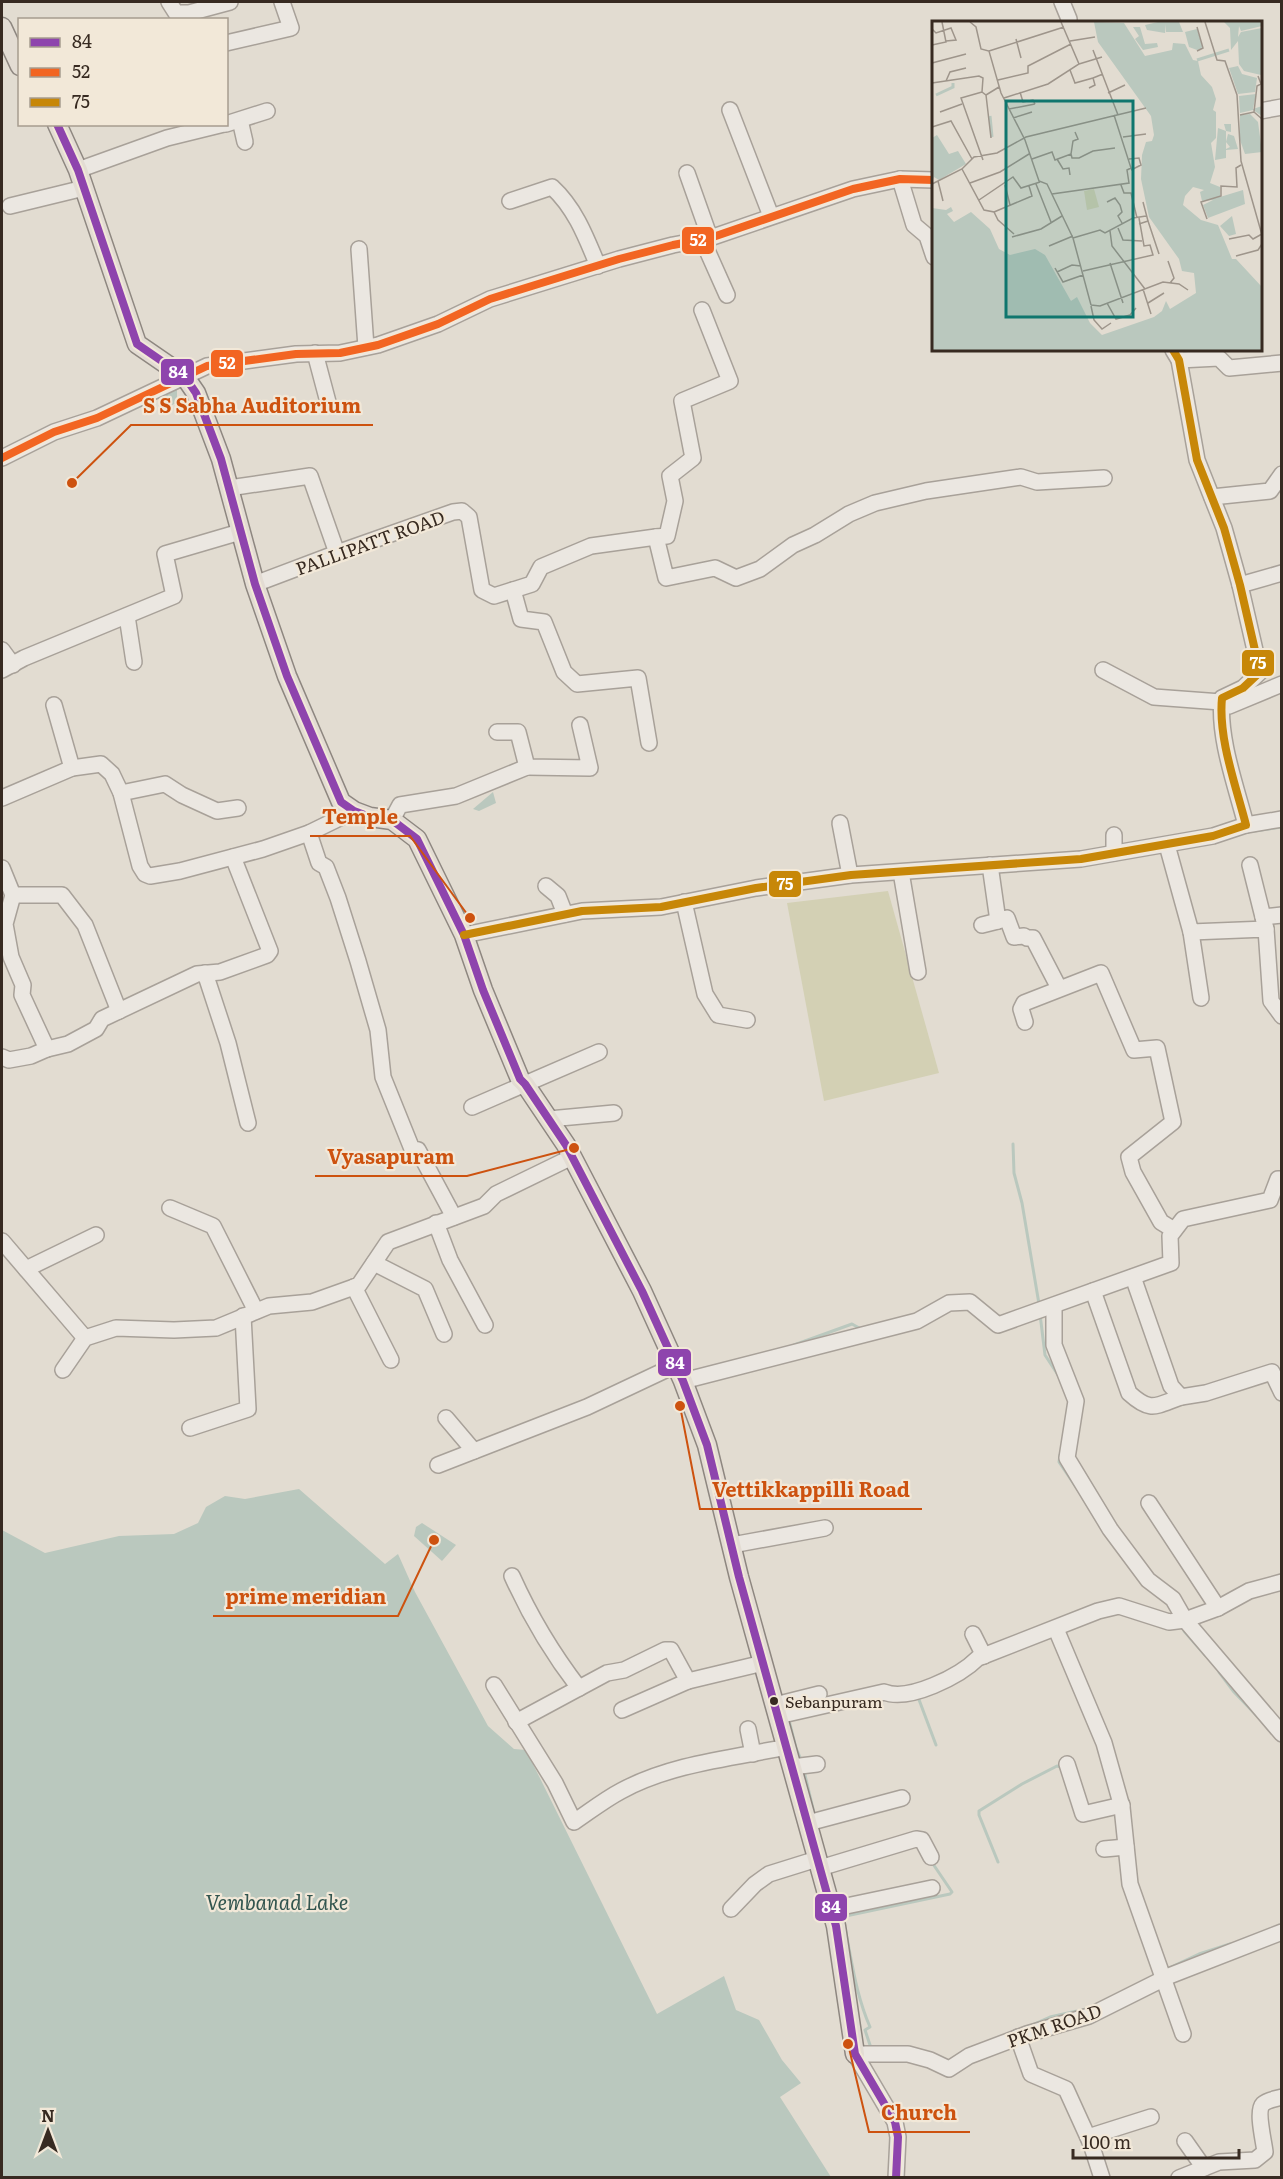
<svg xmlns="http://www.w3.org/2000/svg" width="1283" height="2179" viewBox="0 0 1283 2179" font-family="Literata,serif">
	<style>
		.green { fill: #d3d0b4 }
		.water { fill: #bac8be }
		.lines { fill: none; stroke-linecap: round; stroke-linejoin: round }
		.stream { stroke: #bac8be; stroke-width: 3 }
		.minor-casing { stroke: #a8a199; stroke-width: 18 }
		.major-casing { stroke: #8e8780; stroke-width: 21 }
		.minor { stroke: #ebe7e1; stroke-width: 15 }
		.major { stroke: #e3dcd3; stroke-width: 18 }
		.bus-1-casing { stroke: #f2e8d8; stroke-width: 12 }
		.bus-2-casing { stroke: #f2e8d8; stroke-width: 12 }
		.bus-3-casing { stroke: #f2e8d8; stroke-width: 12 }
		.bus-1 { stroke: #8e44ad; stroke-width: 8 }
		.bus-2 { stroke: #f26522; stroke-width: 8 }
		.bus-3 { stroke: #c78708; stroke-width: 8 }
		.bus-dot { fill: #372a21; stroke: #f2e8d8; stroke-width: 2 }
		.labels { text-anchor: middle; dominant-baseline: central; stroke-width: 4.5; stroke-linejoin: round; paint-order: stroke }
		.bus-label { font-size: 16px; fill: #372a21; stroke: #f2e8d8; text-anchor: start }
		.street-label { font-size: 18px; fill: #372a21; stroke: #f2e8d8 }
		.water-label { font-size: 20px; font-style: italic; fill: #32554f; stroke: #f2e8d8 }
		.inset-river { fill: none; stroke: #bac8be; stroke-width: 3 }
		.inset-road { fill: none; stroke: #9e958b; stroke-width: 1.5 }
		.view { fill: #0f766e; fill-opacity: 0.15; stroke: #0f766e; stroke-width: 3 }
		.inset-edge { fill: none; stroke: #372a21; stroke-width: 3 }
		.leader { fill: none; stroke: #cd520f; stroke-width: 2 }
		.callout-dot { fill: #cd520f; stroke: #f2e8d8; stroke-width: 2 }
		.callout-label { font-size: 20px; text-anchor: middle; font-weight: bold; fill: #cd520f; stroke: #f2e8d8; stroke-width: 4.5; stroke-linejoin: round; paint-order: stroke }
		.line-badge { stroke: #f2e8d8; stroke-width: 2 }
		.badge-label { font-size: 16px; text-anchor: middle; font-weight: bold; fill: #fff }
	</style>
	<rect width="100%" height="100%" fill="#e2dcd1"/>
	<!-- green -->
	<path class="green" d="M888,891L939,1073L824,1101L787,903Z"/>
	<!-- water -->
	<g class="water">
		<path d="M166,388L177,389V403L169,406L164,397Z"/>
		<path d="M493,792L496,803L479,811L473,809Z"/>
		<path d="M299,1489L385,1564L398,1554L415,1592L488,1726L514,1749L526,1750L657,2014L724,1976L736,2010L759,2020L782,2060L801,2083L780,2097L831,2177H2V1530L45,1553L119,1536L174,1534L198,1523L206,1507L225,1496L245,1499Z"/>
		<path d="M422,1523L456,1545L442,1561L414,1536L416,1527Z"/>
	</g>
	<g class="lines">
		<!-- stream -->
		<g class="stream">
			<path d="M1254,831L1282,827"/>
			<path d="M1013,1144L1014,1173L1022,1203L1039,1304"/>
			<path d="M1040,1314L1045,1355L1058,1375"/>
			<path d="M794,1345L852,1324L861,1329"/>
			<path d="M1060,1455L1059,1462L1080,1493"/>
			<path d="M1184,1631L1205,1655"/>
			<path d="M1219,1672L1234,1692L1258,1717"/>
			<path d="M918,1697L936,1745"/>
			<path d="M789,1720L796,1748L802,1762"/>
			<path d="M804,1771L815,1817"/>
			<path d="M998,1862L979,1815V1811L1022,1784L1057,1766L1061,1767"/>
			<path d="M841,1917L950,1894L952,1892L931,1861"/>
			<path d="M845,1928C852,1962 856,1995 870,2027L865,2030L871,2048"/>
			<path d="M1167,1969L1199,1954L1230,1944"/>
			<path d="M1032,2025L1050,2017L1086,2009"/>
		</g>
		<defs>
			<g id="minor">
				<path d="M169,2L176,13H189L230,2"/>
				<path d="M1062,2L1069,19V22"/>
				<path d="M226,43L291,28L282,2"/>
				<path d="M730,110L771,216"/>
				<path d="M1260,111L1282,107"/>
				<path d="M240,120L245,142"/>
				<path d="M226,124L267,111"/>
				<path d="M78,170L167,138L224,124"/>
				<path d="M687,173L710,238"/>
				<path d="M900,179L914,225L927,236L934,257"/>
				<path d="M510,201L552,187C575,208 586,237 598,266"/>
				<path d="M10,206L84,188"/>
				<path d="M702,239L727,295"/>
				<path d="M359,249L366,347"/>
				<path d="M315,353L328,402"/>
				<path d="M1179,360L1219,358L1229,368L1282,363"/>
				<path d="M2,458L54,432L97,418L207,366L296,354L340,353L378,345L438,324L490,299L619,259L673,245L710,238L853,189L900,179L934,180"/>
				<path d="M229,488L310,476L337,553"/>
				<path d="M1212,497L1270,491L1282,474"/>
				<path d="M656,537L667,536L675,501L670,476L693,458L682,401L730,381L702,310"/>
				<path d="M255,584L337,553L453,512L462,511L469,517L482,590L494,596L532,584L541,567L591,546L656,537L666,578L715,568L736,578L760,569L793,545L815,535L849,514L875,503L926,491L1021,477L1037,482L1104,478"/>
				<path d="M1240,585L1282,573"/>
				<path d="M513,590L521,619L544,622L564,672L577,684L638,678L649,743"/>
				<path d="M127,616L134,662"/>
				<path d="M2,650L13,665"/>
				<path d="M2,670L24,658L174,596L165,554L240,532"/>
				<path d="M1103,670L1154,697L1221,702"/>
				<path d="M54,705L72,768"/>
				<path d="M1229,706L1282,684"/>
				<path d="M497,732H518L527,767L590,768L580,725"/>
				<path d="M121,793L165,784L182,795L217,811L238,808"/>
				<path d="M2,798L72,768L101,764L112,774L121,793L140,866L145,874L150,876L180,871L263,849L309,833L354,811"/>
				<path d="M392,820L400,805L456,796L527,767"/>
				<path d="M840,823L850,875"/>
				<path d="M1246,825L1282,819"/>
				<path d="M309,833L319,863L326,867L338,898L358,961L378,1030L383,1077L412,1149L418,1150L454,1217"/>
				<path d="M1114,835V853"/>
				<path d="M1167,845L1191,932L1266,929L1271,1001L1282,1016"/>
				<path d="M990,865L998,921L1007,918L1014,937L1024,936L1027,938H1033L1059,988"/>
				<path d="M1250,865L1266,929"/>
				<path d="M2,868L13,895L5,924L11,957L23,985L22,995L47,1049"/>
				<path d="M901,872L918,972"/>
				<path d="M546,886L558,896L565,914"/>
				<path d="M13,895H62L85,925L119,1011"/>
				<path d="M684,902L705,994L718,1015L747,1020"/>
				<path d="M1263,917L1282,915"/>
				<path d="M982,925L998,921"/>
				<path d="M1191,932L1201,998"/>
				<path d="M464,935L582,911L661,907L756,888L851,875L1081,859L1213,836L1246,825C1236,786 1218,738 1222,698L1243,688L1260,672L1240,585L1224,528L1197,460L1179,360L1173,350"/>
				<path d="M205,973L228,1043L248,1123"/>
				<path d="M1025,1022L1021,1009L1024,1003L1101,973L1134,1050L1157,1048L1173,1122L1129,1157L1133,1172L1161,1222L1174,1230"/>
				<path d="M2,1057L9,1060L31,1056L47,1049L68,1044L96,1029L102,1019L197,974L220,972L267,955L270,951L233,857"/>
				<path d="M472,1107L599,1052"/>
				<path d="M549,1119L614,1113"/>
				<path d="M170,1208L213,1226L256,1311"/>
				<path d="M436,1223L450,1260L485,1325"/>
				<path d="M2,1241L85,1338"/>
				<path d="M374,1263L425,1289L444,1334"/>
				<path d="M26,1269L96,1235"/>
				<path d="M1133,1277L1171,1386L1181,1397L1206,1393L1272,1372L1282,1393"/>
				<path d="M354,1287L391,1360"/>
				<path d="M1093,1291L1129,1393C1151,1413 1155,1406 1181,1397"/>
				<path d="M1054,1306V1345L1076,1401L1067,1458L1110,1529L1148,1580L1173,1599L1185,1620L1282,1734"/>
				<path d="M63,1370L85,1338L116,1328L174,1330L216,1328L269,1306L312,1302L354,1287L359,1285L388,1242L484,1206L496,1194L572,1157"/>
				<path d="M683,1381L917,1321L949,1303L970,1302L998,1325L1171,1263L1170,1236L1183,1219L1270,1200L1278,1179H1282"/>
				<path d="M446,1418L474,1451"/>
				<path d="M190,1428L248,1409L243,1316"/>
				<path d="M438,1465L587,1407L676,1365"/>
				<path d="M1149,1503L1218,1608"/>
				<path d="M732,1545L825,1528"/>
				<path d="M512,1576C530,1616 552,1653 579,1688"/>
				<path d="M1056,1629L1104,1743L1122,1807L1130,1884L1183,2034"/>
				<path d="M973,1634L984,1656"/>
				<path d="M494,1685L555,1783L574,1822C589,1812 604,1800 621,1791C670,1764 732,1758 787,1747"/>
				<path d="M775,1705L819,1694"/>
				<path d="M622,1710L688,1681"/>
				<path d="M778,1716L884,1692C909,1702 960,1676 978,1658L1098,1611L1119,1606L1169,1622L1185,1620L1218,1608L1249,1591L1282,1582"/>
				<path d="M516,1722L607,1673L624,1670L665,1650H671L688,1681L763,1663"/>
				<path d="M748,1729L753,1754"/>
				<path d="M1067,1764L1083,1814L1122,1805"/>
				<path d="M792,1767L817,1764"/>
				<path d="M808,1823L902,1798"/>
				<path d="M1104,1849L1126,1847"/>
				<path d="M820,1868L916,1839L922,1840L931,1857"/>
				<path d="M731,1909L755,1884L769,1874L817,1859"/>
				<path d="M832,1909L932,1888"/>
				<path d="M1018,2037L1031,2074L1066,2089L1091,2144L1102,2178"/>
				<path d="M855,2054H908L930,2060L949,2069L969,2056L1027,2034L1089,2016L1169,1976L1282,1932"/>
				<path d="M855,2054L895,2122L898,2137L896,2178"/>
				<path d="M1088,2137L1151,2117"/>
				<path d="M1185,2141L1204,2168"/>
				<path d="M1179,2178L1219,2162L1255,2160L1265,2152C1264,2142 1256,2111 1263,2104C1267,2100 1276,2099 1282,2097"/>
			</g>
			<g id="major">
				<path d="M2,27L20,66"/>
				<path d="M57,124L78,170L137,344L185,377L196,393L221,459L255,584L287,676L341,802L354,811L370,817L392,820L417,839L464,935L483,990L520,1079L525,1084L566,1145L642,1291L683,1381L707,1445L739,1577L836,1926L855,2054"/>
			</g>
		</defs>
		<!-- minor casing -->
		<use href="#minor" class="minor-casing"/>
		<!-- major casing -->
		<use href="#major" class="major-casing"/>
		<!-- minor -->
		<use href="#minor" class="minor"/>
		<!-- major -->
		<use href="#major" class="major"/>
		<defs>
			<path id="bus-1" d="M57,124L78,170L137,344L185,377L196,393L221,459L255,584L287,676L341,802L354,811L370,817L392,820L417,839L464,935L483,990L520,1079L525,1084L566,1145L642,1291L683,1381L707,1445L739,1577L836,1926L855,2054L895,2122L898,2137L896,2178"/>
			<path id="bus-2" d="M2,458L54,432L97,418L207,366L296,354L340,353L378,345L438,324L490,299L619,259L673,245L710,238L853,189L900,179L934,180"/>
			<path id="bus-3" d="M464,935L582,911L661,907L756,888L851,875L1081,859L1213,836L1246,825C1236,786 1218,738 1222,698L1243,688L1260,672L1240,585L1224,528L1197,460L1179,360L1173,350"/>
		</defs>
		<!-- bus-1 casing -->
		<use href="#bus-1" class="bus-1-casing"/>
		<!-- bus-2 casing -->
		<use href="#bus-2" class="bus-2-casing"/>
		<!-- bus-3 casing -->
		<use href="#bus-3" class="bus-3-casing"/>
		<!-- bus-1 -->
		<use href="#bus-1" class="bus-1"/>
		<!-- bus-2 -->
		<use href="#bus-2" class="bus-2"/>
		<!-- bus-3 -->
		<use href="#bus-3" class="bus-3"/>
	</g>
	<!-- markers -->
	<circle class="bus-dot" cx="774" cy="1701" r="5"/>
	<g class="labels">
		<!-- bus labels -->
		<g class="bus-label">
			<text x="785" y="1701">Sebanpuram</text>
		</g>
		<!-- street labels -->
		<g class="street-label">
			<text transform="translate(370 542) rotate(-20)">PALLIPATT ROAD</text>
			<text transform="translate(1054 2025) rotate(-19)">PKM ROAD</text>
		</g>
		<!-- water labels -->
		<g class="water-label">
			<text x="277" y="1901">Vembanad Lake</text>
		</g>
	</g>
	<!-- overview -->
	<g transform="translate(932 21)">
		<rect width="330" height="330" fill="#e2dcd1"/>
		<path d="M162,168L167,186L155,189L152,170Z" fill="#d3d0b4"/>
		<path d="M162,1L192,2L213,35L240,29L241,22L253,23L261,39L266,40L269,54L280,66L284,78L281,89L284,91V117L279,122L283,146L278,162L288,166V176L311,169L313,183L276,197L271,184L281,179L270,180L268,171L272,169L261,166L253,175L251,184L269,199L286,204L300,238H304L330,266V329H0V187L14,189L19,186L21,190L15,193L22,201L39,191L58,208L67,228L78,234L103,228L113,234L139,280L145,276L158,302L170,314L222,296L230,290L234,280L238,288L264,272L262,252L250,250L247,238L217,196L209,158L210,134L214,121L220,120L222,114L219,95L166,21ZM226,1H247L251,11H234V3L233,12L215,9L213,4ZM292,1H330V5L309,10L307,5L306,16L309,11L330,7V62L329,54L312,50L307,43L306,20L299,29L298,7ZM201,6H208L213,23L225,22L226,26L211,29L203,18L207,15ZM265,8L271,27L265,29L257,26L253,11ZM306,45L310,53L325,57L323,71L306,73L297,47ZM324,73L321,88L330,85V95L321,89L308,92L307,75ZM318,93L326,101L330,131L313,133L308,119V94ZM292,103H299V111L294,110V128L298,126L294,121L296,113L302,115L306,128L294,129V137L283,139L286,107L294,110ZM5,114L17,133L26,130L34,143L7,159L2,156L0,162V117ZM300,195L304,213L297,215L288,205Z" fill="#bac8be"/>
		<path class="inset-river" d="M265,39L297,29M4,74L21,66V62M58,95L60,116"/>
		<path class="inset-road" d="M38,1L44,6L49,28L57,30L69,72L93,119L107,160L115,163L141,217L159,284M273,1L285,39L293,40L305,74L309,140L330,214M0,8L4,12L19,7L24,19L14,20M84,18L89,37M138,20L163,16M0,24L14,21L10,1M161,29L186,94M57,30L132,6M265,30L271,27L265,6M0,42L34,33M147,43L170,36M138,49L143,62L161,57M66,59L96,52V45L139,23M14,60L18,51L34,47M0,62L47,55L51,57L50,71L54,74L67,66M157,67L163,64L161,57L171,53M50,71L29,77L51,139M88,71L91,81L101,79L103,83M176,72L193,64M54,74L59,117M72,77L116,63L147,43L129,1M77,88L103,83M8,91L30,83M322,91L325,65L329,63L326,55M308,94L322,91L330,98M81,97L100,91M0,106L19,100L40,138M191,116L214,113M139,133L141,120L146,118L143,111M100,138L120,131L123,139L139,133L140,137H147L161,130L183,127M125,138L131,148L137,147L138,154M197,138L207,137L209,144L199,149M30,148L52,189L62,191L66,199L82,213M6,160L11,180M38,162L68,151L97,133M0,163L30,148L42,136L65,132L94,116L214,87M104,163L119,201M73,164L78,184M189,164L192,172H199L205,197M120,173L197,162L195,149L199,147L182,94M47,179L81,156L89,167L108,161M175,181L183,177L188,184L190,191L186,195L190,202M62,191L100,175L97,165M275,198L269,181L289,175V165L305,166L304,147L309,144M216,200L227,233M207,203L216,200L211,181M186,207L191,219L210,220M178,210L180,225L213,268M80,216L109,208L130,195M141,217L168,209L173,212L201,197L214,195M297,218L317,214L321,218L330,213M117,225L141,215M304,235L326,229L330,223M236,240L242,257L238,262M178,242L191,282M123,247L131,261L151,254M151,250L221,234L218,224L212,225L207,197M125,251L140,244L149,245M211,268L219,293M175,282L184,298L198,294L204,287M216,282L232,272M159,284L168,285L231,261L247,263L256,269M159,285L162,299L170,308L179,302"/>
		<path class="view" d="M74,80H201V296H74Z"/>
		<rect width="330" height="330" class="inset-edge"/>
	</g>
	<!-- callouts -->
	<path class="leader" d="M72 483L131 425H373M470 918L410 836H310M574 1148L467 1176H315M680 1406L700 1509H922M434 1540L398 1616H213M848 2044L869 2132H970"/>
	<g class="callout-dot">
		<circle cx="72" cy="483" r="6"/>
		<circle cx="470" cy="918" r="6"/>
		<circle cx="574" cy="1148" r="6"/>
		<circle cx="680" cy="1406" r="6"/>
		<circle cx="434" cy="1540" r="6"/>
		<circle cx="848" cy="2044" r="6"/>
	</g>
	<g class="callout-label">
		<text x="252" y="413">S S Sabha Auditorium</text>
		<text x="360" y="824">Temple</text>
		<text x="391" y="1164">Vyasapuram</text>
		<text x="811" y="1497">Vettikkappilli Road</text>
		<text x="306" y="1604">prime meridian</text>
		<text x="919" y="2120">Church</text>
	</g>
	<g class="line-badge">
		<rect x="681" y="226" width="34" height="29" rx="6" fill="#f26522"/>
		<rect x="210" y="349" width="34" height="29" rx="6" fill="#f26522"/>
		<rect x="160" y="358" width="35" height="28" rx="6" fill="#8e44ad"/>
		<rect x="1241" y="649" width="34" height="28" rx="6" fill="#c78708"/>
		<rect x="768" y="870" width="34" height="28" rx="6" fill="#c78708"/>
		<rect x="657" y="1348" width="35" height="29" rx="6" fill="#8e44ad"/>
		<rect x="814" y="1893" width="34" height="29" rx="6" fill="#8e44ad"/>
	</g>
	<g class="badge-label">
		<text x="698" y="246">52</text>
		<text x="227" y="369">52</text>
		<text x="178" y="378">84</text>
		<text x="1258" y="669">75</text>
		<text x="785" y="890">75</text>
		<text x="675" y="1369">84</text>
		<text x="831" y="1913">84</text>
	</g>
	<!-- border -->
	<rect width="1283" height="2179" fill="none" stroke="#372a21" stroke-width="6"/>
	<!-- legend -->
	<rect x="18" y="18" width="210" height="108" fill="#f2e8d8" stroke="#a79c8f" stroke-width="1.5"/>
	<rect x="30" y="38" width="30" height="9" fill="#8e44ad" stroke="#a79c8f" stroke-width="1.5"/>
	<text x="72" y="48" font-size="18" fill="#372a21">84</text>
	<rect x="30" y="68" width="30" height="9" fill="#f26522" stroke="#a79c8f" stroke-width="1.5"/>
	<text x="72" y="78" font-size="18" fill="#372a21">52</text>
	<rect x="30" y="98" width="30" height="9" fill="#c78708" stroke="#a79c8f" stroke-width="1.5"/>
	<text x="72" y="108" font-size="18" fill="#372a21">75</text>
	<!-- north arrow -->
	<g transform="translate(48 2131)" stroke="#f2e8d8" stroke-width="4.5" paint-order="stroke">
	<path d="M0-4.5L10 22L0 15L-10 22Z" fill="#372a21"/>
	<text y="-9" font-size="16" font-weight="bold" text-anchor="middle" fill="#372a21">N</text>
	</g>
	<!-- scale -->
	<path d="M1073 2149v9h166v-9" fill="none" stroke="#372a21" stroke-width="3"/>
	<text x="1082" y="2149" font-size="18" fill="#372a21" stroke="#f2e8d8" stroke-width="4.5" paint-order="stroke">100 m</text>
</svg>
